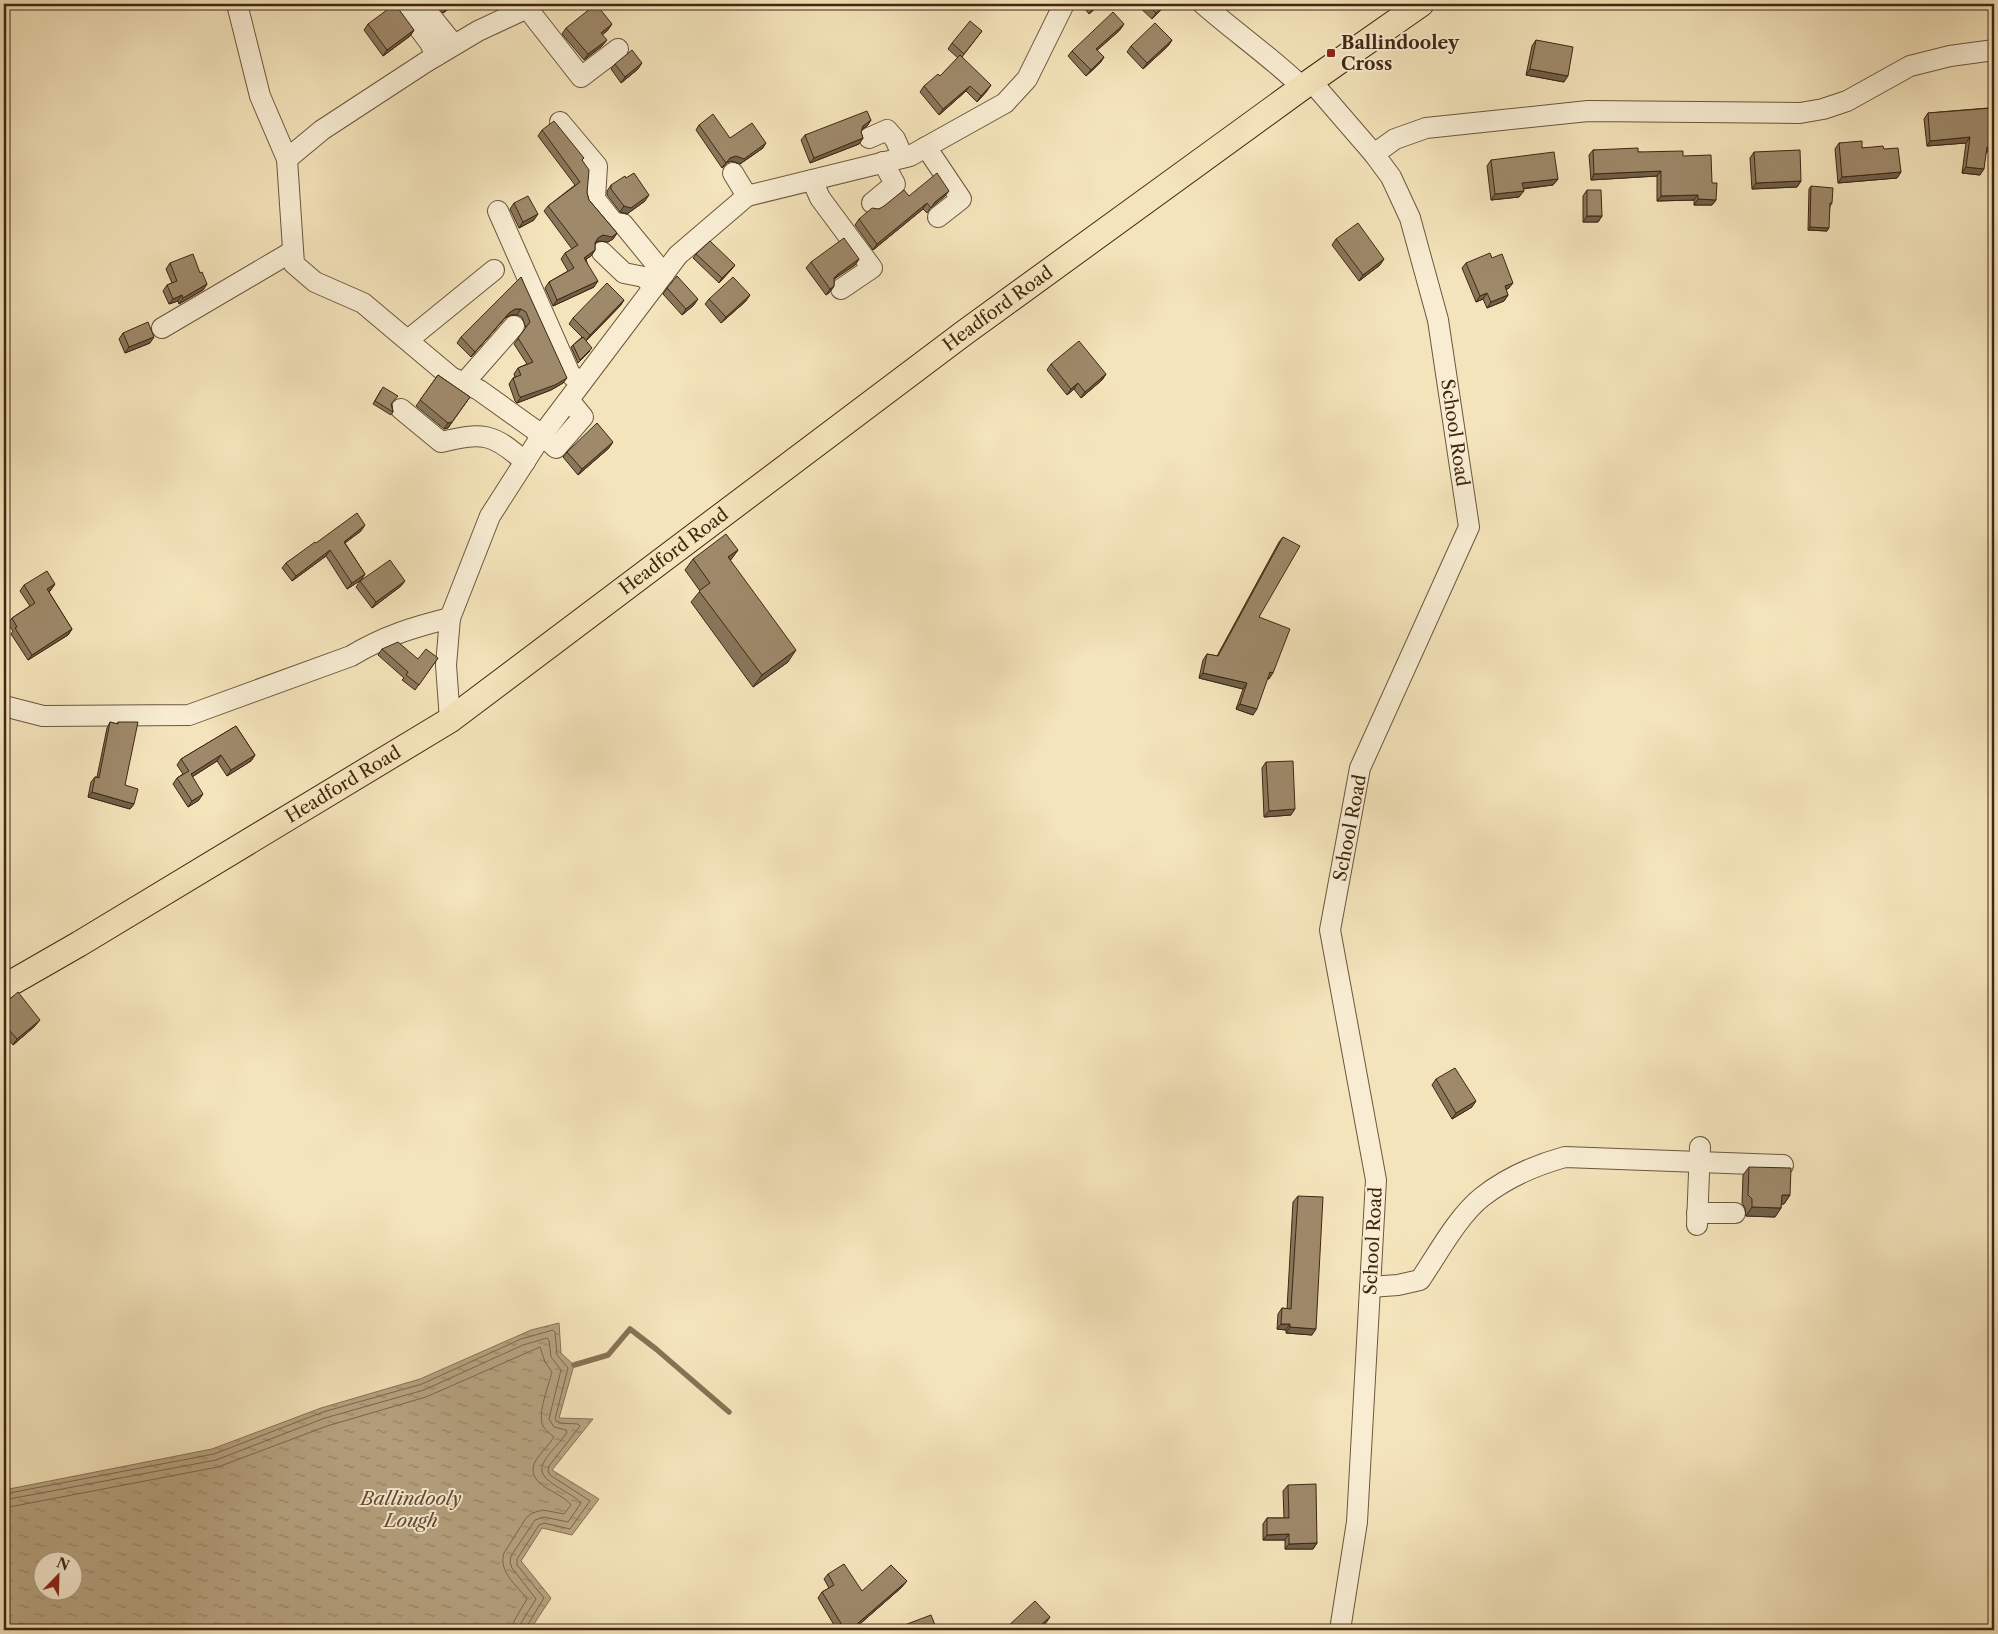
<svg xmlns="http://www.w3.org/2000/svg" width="1998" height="1634" viewBox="0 0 1998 1634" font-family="'Libre Caslon Text',serif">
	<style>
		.water { fill: url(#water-ripples); stroke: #877255; fill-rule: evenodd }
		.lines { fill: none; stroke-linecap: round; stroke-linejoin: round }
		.shore { stroke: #7c664a; stroke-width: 1 }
		.stream { stroke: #877255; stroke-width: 5.5 }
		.minor-casing { stroke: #6d563c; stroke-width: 22 }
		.major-casing { stroke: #402712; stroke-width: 27 }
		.minor { stroke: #f8edd3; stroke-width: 20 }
		.major { stroke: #f4e4bb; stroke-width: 25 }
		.wall { fill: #88765b; stroke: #402712 }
		.shaded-wall { fill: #6f604a; stroke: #402712 }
		.building { fill: #9e896a; stroke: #402712 }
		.poi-dot { fill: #8f2418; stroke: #f8edd3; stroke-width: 2 }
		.labels { text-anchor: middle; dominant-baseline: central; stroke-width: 4; stroke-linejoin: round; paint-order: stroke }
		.poi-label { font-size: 18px; font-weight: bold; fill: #402712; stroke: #f8edd3; text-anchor: start }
		.street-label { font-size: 18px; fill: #402712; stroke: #f8edd3 }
		.water-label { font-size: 19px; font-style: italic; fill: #644c34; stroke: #f8edd3 }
	</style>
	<defs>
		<pattern id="water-ripples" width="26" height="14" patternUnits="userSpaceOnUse" patternTransform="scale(1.25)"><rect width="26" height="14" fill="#b7a482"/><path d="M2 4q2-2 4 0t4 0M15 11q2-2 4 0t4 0" fill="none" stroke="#968669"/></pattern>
	</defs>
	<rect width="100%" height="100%" fill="#f4e4bb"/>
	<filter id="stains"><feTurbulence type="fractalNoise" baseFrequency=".004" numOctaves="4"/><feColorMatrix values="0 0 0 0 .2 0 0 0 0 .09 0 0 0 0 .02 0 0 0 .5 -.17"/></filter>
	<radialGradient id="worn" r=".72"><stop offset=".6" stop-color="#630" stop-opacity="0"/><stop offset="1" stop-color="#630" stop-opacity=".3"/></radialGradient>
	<!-- water -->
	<path class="water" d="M559,1323L561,1353L574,1365L559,1418L593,1419L552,1470L599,1499L572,1535L542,1528L521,1561L551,1598L530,1630H4V1490L212,1449L321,1408L420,1379L531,1330ZM42,1562H72V1592H42Z"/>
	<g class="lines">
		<!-- shore -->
		<g class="shore">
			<path d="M4,1494L214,1454L323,1412L422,1384L521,1339L553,1330L555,1332L557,1355L568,1368L555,1419L559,1423L578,1424L580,1426L549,1466L548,1471L550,1475L590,1501L570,1529L544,1523L539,1525L517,1559V1565L544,1598L527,1626L526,1630"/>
			<path d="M4,1500L216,1460L325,1418L424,1390L523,1345L547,1338L549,1340L551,1357L561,1370L549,1419L554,1427L566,1430L567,1432C561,1443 548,1452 543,1464C534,1481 573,1492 581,1503L568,1522L544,1517L535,1520L511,1556L510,1562L512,1568L536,1599L521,1623L519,1630"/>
			<path d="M4,1508L218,1467L327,1426L426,1397L540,1347L545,1362L552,1372C549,1385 537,1413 543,1426C546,1431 550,1434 554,1437C549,1445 541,1452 536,1460C522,1485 561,1491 571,1505L564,1514L543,1510L532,1513L526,1518L504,1553C498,1572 517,1585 527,1599L514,1621L512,1630"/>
		</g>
		<!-- stream -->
		<path class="stream" d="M574,1365L608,1355L630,1329L656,1349L729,1412"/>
		<defs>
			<g id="minor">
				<path d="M237,4L260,96L287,159L294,264L315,282L363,303L451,377L479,390L542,435L556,448L583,417L569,400"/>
				<path d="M401,4L430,43L436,56"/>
				<path d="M421,4L454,45"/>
				<path d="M1203,4C1236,33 1271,57 1302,87"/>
				<path d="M527,8L581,77L618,49"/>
				<path id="s1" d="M1311,81L1374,154L1391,177L1410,218L1438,320L1469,527L1360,768L1330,930L1376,1180L1357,1522L1340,1630"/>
				<path d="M560,122L597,166L595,199L614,223L623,224L664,274"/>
				<path d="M869,138L887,130L895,139L903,157"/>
				<path d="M926,147L961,199L938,217"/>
				<path d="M1374,154L1395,139L1426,128L1588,111L1800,113L1823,109L1847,101L1910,66L1950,56L1994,50"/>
				<path d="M287,159L322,130L426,62L478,31L523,10L534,4"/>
				<path d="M733,173L747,196"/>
				<path d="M812,180L820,198L872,268L841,289"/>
				<path d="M872,203L895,184L883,162"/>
				<path d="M498,211L570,374L581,383"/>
				<path d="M602,252L624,273L644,277L654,287"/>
				<path d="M162,328L293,251"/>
				<path d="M408,340L494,270"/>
				<path d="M464,383L514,326"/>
				<path d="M401,409L441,442C483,432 493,433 525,462"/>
				<path d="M4,706L43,716L189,715L351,656C384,636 414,627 450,618"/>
				<path d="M450,720L446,665L450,618L490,516L542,435L678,255L747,196L910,156L1005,103L1027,79L1064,4"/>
				<path d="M1697,1213H1735"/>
				<path d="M1697,1225L1700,1147"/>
				<path d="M1370,1287L1398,1285L1420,1280C1437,1255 1458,1216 1482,1197C1506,1178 1536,1165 1565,1157L1783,1165"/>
			</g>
			<g id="major">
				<path id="s2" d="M4,987L79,944L450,720L964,333L1311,81L1421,4"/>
			</g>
		</defs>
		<!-- minor casing -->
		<use href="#minor" class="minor-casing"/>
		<!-- major casing -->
		<use href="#major" class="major-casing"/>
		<!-- minor -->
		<use href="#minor" class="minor"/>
		<!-- major -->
		<use href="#major" class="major"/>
	</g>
	<!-- wall -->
	<g class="wall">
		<path d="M436,4H455L443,13Z"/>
		<path d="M1081,4H1100L1089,14Z"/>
		<path d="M1136,4H1165L1152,19Z"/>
		<path d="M368,24L414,30L410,36L383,56L364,30Z"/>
		<path d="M566,28L608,30L602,35V46L584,60L562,34Z"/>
		<path d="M1120,30L1097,50L1104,57L1100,63L1086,76L1068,56L1072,51Z"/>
		<path d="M982,31L962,57L987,91L977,102L966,91L939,115L920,92L924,86L940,76L958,58L948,49L952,43Z"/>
		<path d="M1172,40L1168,46L1143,69L1127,52L1131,46Z"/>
		<path d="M1536,40L1564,82L1526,75L1532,46Z"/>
		<path d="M615,64L638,69L621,83L611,69Z"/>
		<path d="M1992,102L1994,151L1986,152L1980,175L1962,173L1966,143L1927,146L1924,119L1928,113L1988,108Z"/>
		<path d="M871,120L867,126L862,130L861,132L863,138L859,144L810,163L801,140L805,135Z"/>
		<path d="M699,125L730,138L763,148L740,164L732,161L726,163L722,168L696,130Z"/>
		<path d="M542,130L582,160L587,193L589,200L617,233L613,239L608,242L599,241L595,243V250L591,256L586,259L594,287L553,306L545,288L549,282L568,271L561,259L565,253L572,249L544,211L548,206L575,185L538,136Z"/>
		<path d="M1839,143L1862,148L1884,149L1901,172L1897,178L1838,183L1835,149Z"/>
		<path d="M1593,150L1638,152L1683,156L1712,183L1716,200L1712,205H1694V200L1657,201V176L1591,180L1589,155Z"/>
		<path d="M1754,152L1801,181L1797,187L1752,189L1750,158Z"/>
		<path d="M1491,160L1558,179L1553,185L1523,189L1519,197L1491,200L1487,166Z"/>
		<path d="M611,185L645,201L627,214L620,212L607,195V191Z"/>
		<path d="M1811,186L1832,203L1830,206L1827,231L1808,230L1809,189Z"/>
		<path d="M1587,190L1602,216L1598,222H1583V196Z"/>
		<path d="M909,196H945L931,207L927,213L923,209L873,250L855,225L859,219L879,209Z"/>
		<path d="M514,203L534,220L519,228L510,209Z"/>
		<path d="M1336,239L1380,265L1359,281L1332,245Z"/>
		<path d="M696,254L735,265L719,283L693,258Z"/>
		<path d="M1492,258L1509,288L1506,290L1508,295L1504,301L1487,308L1483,299L1476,302L1462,268L1466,263Z"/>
		<path d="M859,259L855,265L834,279V286L830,292L826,295L806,268L811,262Z"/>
		<path d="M170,263L200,273L207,284L203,290L179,304L178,301L169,304L163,291L167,285L172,283L166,269Z"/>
		<path d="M521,277L563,383L551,390L517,403L515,401L509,384L513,378L515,377L514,374L518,368L527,364L514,344L526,328L522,317L517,315H511L505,318L471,357L457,343L461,337Z"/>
		<path d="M667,288L694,305L682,315L663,294Z"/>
		<path d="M709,299L746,301L721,323L705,304Z"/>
		<path d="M624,300L620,306L586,341L590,351L578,363L571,347L573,345L582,337L569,324L573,318Z"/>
		<path d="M123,333L150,343L125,353L119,339Z"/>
		<path d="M1051,364L1106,374L1102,380L1081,398L1074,389L1067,395L1047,370Z"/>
		<path d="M438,375L470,397L448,428L444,429L416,406Z"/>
		<path d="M381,390L392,404L393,412L391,415L373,404Z"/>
		<path d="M609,448L578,475L563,457L567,452Z"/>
		<path d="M361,531L345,543L365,574L361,580L347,589L326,556L292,581L282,568L286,563L316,543Z"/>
		<path d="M1283,537L1259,617L1269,679L1267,678L1253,715L1236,709L1243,689L1199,678L1203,660L1207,654L1217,656L1279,542Z"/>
		<path d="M738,550L730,560L788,662L753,687L691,602L700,591L685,570L693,559Z"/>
		<path d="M360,581L401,586L372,608L356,587Z"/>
		<path d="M24,585L51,590L49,592L72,629L68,635L28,660L11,634L13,631L8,624L12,618L30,606L20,591Z"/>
		<path d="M382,649L418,659L438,658L415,690L402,680L404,678L378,655Z"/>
		<path d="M110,722L117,724L118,722L125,785L134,804L130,809L88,797L91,782L95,777H97L107,728Z"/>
		<path d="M236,726L255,755L251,761L227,776L217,761L192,777L199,800L188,807L173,784L177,778L183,774L177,765L181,759Z"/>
		<path d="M1266,762L1291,815L1264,817L1262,768Z"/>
		<path d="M4,1004L35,1026L13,1045L4,1034Z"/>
		<path d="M1436,1079L1472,1107L1452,1119L1432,1085Z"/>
		<path d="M1749,1167L1790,1195L1784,1204H1781V1208L1775,1217L1746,1216L1745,1208L1742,1203L1743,1175Z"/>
		<path d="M1298,1196L1312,1335L1286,1333V1330L1277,1329L1278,1314L1282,1308L1287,1309L1293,1202Z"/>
		<path d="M1288,1485L1317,1543L1313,1549H1285V1540H1263V1524L1267,1518H1284L1283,1491Z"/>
		<path d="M828,1574L862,1591L902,1587L853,1630H837L818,1598L822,1592L829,1588L824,1579Z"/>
		<path d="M902,1626L937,1630H899Z"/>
	</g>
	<!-- shaded-wall -->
	<g class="shaded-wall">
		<path d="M451,4H455L443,13L447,7Z"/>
		<path d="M1098,4H1100L1089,14L1093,8Z"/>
		<path d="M1165,4L1163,8L1152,19L1156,13Z"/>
		<path d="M612,24L608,30L597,39L601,33Z"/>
		<path d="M1124,24L1120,30L1092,55L1096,49Z"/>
		<path d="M414,30L410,36L383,56L387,50Z"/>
		<path d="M607,40L602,46L584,60L588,54Z"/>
		<path d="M1172,40L1168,46L1143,69L1147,63Z"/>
		<path d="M1104,57L1100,63L1086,76L1091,70Z"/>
		<path d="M642,63L638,69L621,83L625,77Z"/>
		<path d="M1530,69L1568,76L1564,82L1526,75Z"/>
		<path d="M991,85L987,91L977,102L981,96Z"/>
		<path d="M970,86L966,91L939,115L943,109Z"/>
		<path d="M871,120L867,126L859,131L863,126Z"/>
		<path d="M1970,137L1966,143L1927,146L1930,141Z"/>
		<path d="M863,138L859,144L810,163L814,158Z"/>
		<path d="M766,143L763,148L740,164L732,161L726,163L722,168L730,158Z"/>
		<path d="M1994,146V151L1983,152L1987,147Z"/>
		<path d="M1966,167L1984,169L1980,175L1962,173Z"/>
		<path d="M1661,171L1657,176L1591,180L1594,174Z"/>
		<path d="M1901,172L1897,178L1838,183L1842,177Z"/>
		<path d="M1558,179L1553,185L1518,189L1522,183Z"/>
		<path d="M1801,181L1797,187L1752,189L1756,183Z"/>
		<path d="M949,191L945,196L931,208L935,202Z"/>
		<path d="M1524,191L1519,197L1491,200L1495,194Z"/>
		<path d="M649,195L645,201L627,214L620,212L624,206Z"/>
		<path d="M1698,195L1694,200L1657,201L1661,196Z"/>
		<path d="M1698,199L1716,200L1712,205H1694Z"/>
		<path d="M927,203L923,209L873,250L877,244Z"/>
		<path d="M538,214L534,220L519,228L523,222Z"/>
		<path d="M1587,216H1602L1598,222H1583Z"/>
		<path d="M1810,227L1829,228L1827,231L1808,230Z"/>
		<path d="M617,233L613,239L608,242L599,241L594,243L598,238L603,235Z"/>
		<path d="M595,250L591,256L580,263L584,258Z"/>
		<path d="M859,259L855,265L834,279L838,274Z"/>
		<path d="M1384,259L1380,265L1359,281L1363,275Z"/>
		<path d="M735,265L732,269L719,283L722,278Z"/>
		<path d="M598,281L594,287L553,306L557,300Z"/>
		<path d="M1513,283L1509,288L1500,292L1505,286Z"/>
		<path d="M207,284L203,290L179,304L183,298Z"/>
		<path d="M834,286L830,292L826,295L830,289Z"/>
		<path d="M1487,293L1483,299L1476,302L1480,296Z"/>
		<path d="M182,295L178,301L169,304L173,299Z"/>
		<path d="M750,295L746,301L721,323L726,317Z"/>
		<path d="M1508,295L1504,301L1487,308L1491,302Z"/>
		<path d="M698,299L694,305L682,315L686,309Z"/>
		<path d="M624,300L620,306L586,341L590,335Z"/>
		<path d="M515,309H521L517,315H511L505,318L471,357L475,352L509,313Z"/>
		<path d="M154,337L150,343L125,353L129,347Z"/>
		<path d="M1106,374L1102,380L1081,398L1085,392Z"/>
		<path d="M567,378L563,383L551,390L517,403L521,397Z"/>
		<path d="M1078,383L1074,389L1067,395L1071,389Z"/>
		<path d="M452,422L448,428L444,429L448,423Z"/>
		<path d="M613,442L609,448L578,475L582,469Z"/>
		<path d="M365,525L361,531L339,547L344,542Z"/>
		<path d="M330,550L326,556L292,581L296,576Z"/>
		<path d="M738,550L730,561L728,557Z"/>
		<path d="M365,574L361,580L347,589L352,583Z"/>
		<path d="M405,581L401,586L372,608L376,602Z"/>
		<path d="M55,584L51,590L43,595L47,589Z"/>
		<path d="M72,629L68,635L28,660L32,655Z"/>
		<path d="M796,650L788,662L753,687L762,675Z"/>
		<path d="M1270,672L1273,673L1269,679L1266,678Z"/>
		<path d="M1203,673L1247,683L1243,689L1199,678Z"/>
		<path d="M1240,704L1257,709L1253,715L1236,709Z"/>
		<path d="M221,755L217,761L187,780L191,774Z"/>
		<path d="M255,755L251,761L227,776L231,770Z"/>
		<path d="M92,792L134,804L130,809L88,797Z"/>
		<path d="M203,794L199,800L188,807L192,801Z"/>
		<path d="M1295,809L1291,815L1264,817L1269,811Z"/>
		<path d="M40,1020L35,1026L13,1045L17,1039Z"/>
		<path d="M1476,1101L1472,1107L1452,1119L1456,1113Z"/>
		<path d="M1782,1195H1790L1784,1204H1776Z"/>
		<path d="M1752,1207L1781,1208L1775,1217L1746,1216Z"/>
		<path d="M1281,1324H1290L1286,1330L1277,1329Z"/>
		<path d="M1290,1327L1316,1329L1312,1335L1286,1333Z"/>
		<path d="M1289,1534L1285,1540H1263L1267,1535Z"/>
		<path d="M1317,1543L1313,1549H1285L1289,1544Z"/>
		<path d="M907,1581L902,1587L853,1630H850Z"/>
		<path d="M1050,1617L1046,1623L1038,1630H1035Z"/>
	</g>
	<!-- building -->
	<g class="building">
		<path d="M395,4L414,30L387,50L368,24Z"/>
		<path d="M445,4H451L447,7Z"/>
		<path d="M596,4L612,24L601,33L607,40L588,54L566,28Z"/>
		<path d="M1090,4H1098L1093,8Z"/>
		<path d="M1147,4H1165L1156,13Z"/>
		<path d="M1113,12L1124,24L1096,49L1104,57L1091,70L1072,51Z"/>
		<path d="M970,21L982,31L964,54L952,43Z"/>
		<path d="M1155,23L1172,40L1147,63L1131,46Z"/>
		<path d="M1536,40L1573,47L1568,76L1530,69Z"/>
		<path d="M632,50L642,63L625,77L615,64Z"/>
		<path d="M960,55L991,85L981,96L970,86L943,109L924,86L938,74L940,76Z"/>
		<path d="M1992,102H1994V146L1987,147L1984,169L1966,167L1970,137L1930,141L1928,113L1992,108Z"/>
		<path d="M867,111L871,120L863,126L861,132L863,138L814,158L805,135Z"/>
		<path d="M713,114L730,138L752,123L766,143L744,159L736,156L730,158L726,163L699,125Z"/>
		<path d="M554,121L584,158L582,160L589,170L587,193L589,200L617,233L612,237L603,235L598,238L595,243V250L584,258L598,281L557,300L549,282L574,268L565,253L578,245L548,206L580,182L542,130Z"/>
		<path d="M1862,141V148L1883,146L1884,149L1898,148L1901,172L1842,177L1839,143Z"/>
		<path d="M1638,148V152L1683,151V156L1711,155L1712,183H1717L1716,200L1698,199V195L1661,196V171L1594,174L1593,150Z"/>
		<path d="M1800,150L1801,181L1756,183L1754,152Z"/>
		<path d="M1554,152L1558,179L1522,183L1524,191L1495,194L1491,160Z"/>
		<path d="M634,173L649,195L631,208L624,206L611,189V185L625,176L626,178Z"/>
		<path d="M937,173L949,191L935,202L931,208L927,203L877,244L859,219L872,208L879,209L884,206L904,190L909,196Z"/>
		<path d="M1811,186L1833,188L1832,203H1830L1829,228L1810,227Z"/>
		<path d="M1587,190H1601L1602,216H1587Z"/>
		<path d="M528,196L538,214L523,222L514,203Z"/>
		<path d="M1358,223L1384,259L1363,275L1336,239Z"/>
		<path d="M844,238L859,259L838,274L834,278V286L830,289L811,262Z"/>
		<path d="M710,241L735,265L722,278L696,254Z"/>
		<path d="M1490,253L1492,258L1502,254L1513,283L1505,286L1508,295L1491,302L1487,293L1480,296L1466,263Z"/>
		<path d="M193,254L200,273L202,272L207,284L183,298L182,295L173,299L167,285L177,281L170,263Z"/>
		<path d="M677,276L698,299L686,309L667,288Z"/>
		<path d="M521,277L567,378L555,385L521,397L519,396L513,378L521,375L518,368L533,362L518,338L530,322L526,312L521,309H515L509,313L475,352L461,337Z"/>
		<path d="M733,277L750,295L726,317L709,299Z"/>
		<path d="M607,283L624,300L590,335L573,318Z"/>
		<path d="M148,322L154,337L129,347L123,333Z"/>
		<path d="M583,337L592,348L580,360L573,345Z"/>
		<path d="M1079,341L1106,374L1085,392L1078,383L1071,389L1051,364Z"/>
		<path d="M438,375L470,397L452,422L448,423L420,400Z"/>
		<path d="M383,387L398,396L391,404L393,412L375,401Z"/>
		<path d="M597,423L613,442L582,469L567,452Z"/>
		<path d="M357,513L365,525L344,542L365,574L352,583L330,550L296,576L286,563L315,542L316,543Z"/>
		<path d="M726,534L738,550L728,557L796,650L762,675L699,591L710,583L693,559Z"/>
		<path d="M1283,537L1300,546L1259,617L1290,629L1273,673L1270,672L1257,709L1240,704L1247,683L1203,673L1207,654L1218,656Z"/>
		<path d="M390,560L405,581L376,602L360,581Z"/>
		<path d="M47,571L55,584L47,589L72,629L32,655L15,628L17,627L12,618L35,603L24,585Z"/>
		<path d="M398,642L418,659L426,649L438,658L419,685L406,675L408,672L382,649Z"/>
		<path d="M110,722L118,724V722H138L125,785L138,789L134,804L92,792L95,777L99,778Z"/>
		<path d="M236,726L255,755L231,770L221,755L191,774L203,794L192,801L177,778L189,771L181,759Z"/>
		<path d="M1293,761L1295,809L1269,811L1266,762Z"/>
		<path d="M18,992L40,1020L17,1039L4,1024V1004Z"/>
		<path d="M1455,1068L1476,1101L1456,1113L1436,1079Z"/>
		<path d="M1749,1167L1791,1168L1790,1195H1782L1781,1208L1752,1207V1199L1748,1195Z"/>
		<path d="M1298,1196L1323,1197L1316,1329L1290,1327V1324H1281L1282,1308L1291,1309Z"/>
		<path d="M1316,1484L1317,1543L1289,1544V1534L1267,1535V1518H1289L1288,1485Z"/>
		<path d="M844,1564L862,1591L891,1565L907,1581L850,1630H845L822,1592L834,1585L828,1574Z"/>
		<path d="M1035,1601L1050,1617L1035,1630H1009L1006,1628Z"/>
		<path d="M931,1615L937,1630H902H904L902,1626Z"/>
	</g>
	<!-- markers -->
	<rect class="poi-dot" x="1326" y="48" width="10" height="10" rx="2.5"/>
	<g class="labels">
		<!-- poi labels -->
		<g class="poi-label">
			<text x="1341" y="43">Ballindooley<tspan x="1341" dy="21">Cross</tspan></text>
		</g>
		<!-- street labels -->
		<g class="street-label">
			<text stroke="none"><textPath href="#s2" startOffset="1205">Headford Road</textPath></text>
			<text stroke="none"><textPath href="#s1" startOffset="390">School Road</textPath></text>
			<text stroke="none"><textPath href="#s2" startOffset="800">Headford Road</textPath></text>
			<text stroke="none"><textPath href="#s2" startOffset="395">Headford Road</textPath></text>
			<text transform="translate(1350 828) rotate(-79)">School Road</text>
			<text transform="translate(1373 1241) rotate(-87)">School Road</text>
		</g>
		<!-- water labels -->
		<g class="water-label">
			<text x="411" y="1498">Ballindooly<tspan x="411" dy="22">Lough</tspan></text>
		</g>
	</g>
	<!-- margin -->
	<rect width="1998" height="1634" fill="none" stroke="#f4e4bb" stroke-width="20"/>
	<rect x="5" y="5" width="1988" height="1624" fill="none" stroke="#402712" stroke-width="2.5"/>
	<rect x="10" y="10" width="1978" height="1614" fill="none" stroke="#402712"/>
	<!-- north arrow -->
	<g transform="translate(58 1576) rotate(23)"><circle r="24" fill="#f8edd3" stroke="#ae9e86"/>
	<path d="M0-4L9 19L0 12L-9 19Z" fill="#8f2418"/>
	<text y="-8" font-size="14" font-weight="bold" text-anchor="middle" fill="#402712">N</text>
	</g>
	<rect width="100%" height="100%" filter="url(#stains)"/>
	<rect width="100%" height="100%" fill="url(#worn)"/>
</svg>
